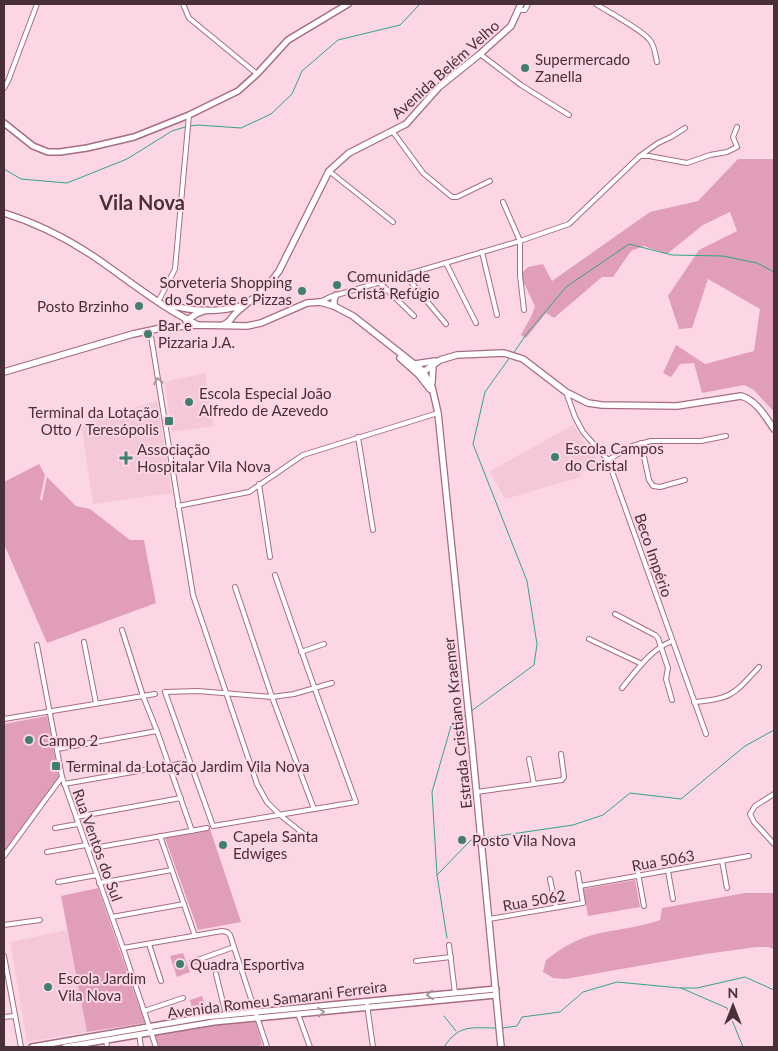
<svg xmlns="http://www.w3.org/2000/svg" width="778" height="1051" viewBox="0 0 778 1051" font-family="Lato,sans-serif">
	<style>
		.built { fill: #f4c8d9 }
		.green { fill: #e19eb9 }
		.lines { fill: none; stroke-linecap: round; stroke-linejoin: round }
		.stream { stroke: #32a489; stroke-width: 1 }
		.minor-casing { stroke: #a66c84; stroke-width: 6 }
		.tertiary-casing { stroke: #a66c84; stroke-width: 8 }
		.secondary-casing { stroke: #a66c84; stroke-width: 8 }
		.minor { stroke: #fff; stroke-width: 4 }
		.tertiary { stroke: #fff; stroke-width: 5 }
		.secondary { stroke: #fff; stroke-width: 5.5 }
		.oneway { stroke: #a4979c }
		.poi-dot { fill: #3f7f6d; stroke: #fdd6e5; stroke-width: 2 }
		.labels { text-anchor: middle; dominant-baseline: central; stroke-width: 4; stroke-linejoin: round; paint-order: stroke }
		.poi-label { font-size: 15px; fill: #482f39; stroke: #fdd6e5; text-anchor: start }
		.street-label { font-size: 15px; fill: #482f39; stroke: #fdd6e5 }
		.district-label { font-size: 20px; font-weight: bold; fill: #482f39; stroke: #fdd6e5 }
	</style>
	<rect width="100%" height="100%" fill="#fdd6e5"/>
	<!-- built -->
	<g class="built">
		<path d="M205,373L214,426L172,432L165,382Z"/>
		<path d="M157,401L172,493L93,504L81,423L129,414V409Z"/>
		<path d="M573,425L600,464L580,473L581,477L505,499L490,471Z"/>
		<path d="M67,930L87,1032L27,1042L10,942Z"/>
	</g>
	<!-- green -->
	<g class="green">
		<path d="M738,159H774V412L754,390L744,385L702,393L694,363L680,364L671,377L663,373L676,345L705,364L754,351L760,309L708,279L692,328L679,329L668,296L699,250L737,231L730,212L703,225L667,254L644,246L631,251L613,277H602L554,318L546,313L526,338L521,335L532,315L535,306L520,275L528,267L543,264L552,281L650,212L698,201Z"/>
		<path d="M39,464L45,475L40,499L42,501L47,477L76,506L90,509L130,540H144L156,603L47,643L4,544V482Z"/>
		<path d="M47,716L59,777L4,853V724Z"/>
		<path d="M210,829L241,922L198,930L165,838Z"/>
		<path d="M635,880L640,907L588,916L583,889Z"/>
		<path d="M98,888L145,1023L87,1032L61,896Z"/>
		<path d="M745,893H774V949L768,947H756L706,954L565,979L553,978L543,972L546,960C555,953 565,946 576,941C602,929 633,930 660,920L662,908Z"/>
		<path d="M183,953L190,972L177,977L170,956Z"/>
		<path d="M202,996L208,1014L194,1016L190,1000Z"/>
		<path d="M256,1022L262,1045L254,1047H159L155,1035L221,1024Z"/>
	</g>
	<g class="lines">
		<!-- stream -->
		<g class="stream">
			<path d="M189,126L198,125L241,128L271,114L292,94L302,71L338,40L400,25L420,4"/>
			<path d="M4,169L21,179L67,183L127,159L172,131L185,127"/>
			<path d="M513,354L525,336L566,287L629,244L672,255L723,256L757,263L774,272"/>
			<path d="M470,712L534,665L537,644L527,581L473,444L485,392L510,357"/>
			<path d="M484,838L573,825L603,815L630,793L681,799L745,746L774,730"/>
			<path d="M437,875L471,840L478,839"/>
			<path d="M447,938L437,875L432,792L451,726L467,714"/>
			<path d="M681,988L727,1008L743,1047"/>
			<path d="M444,1016L456,1031"/>
			<path d="M502,1028L517,1026L522,1017L560,1012L583,992L617,982L680,988H697L745,977L774,990"/>
			<path d="M444,1047C459,1024 471,1028 496,1028"/>
		</g>
		<defs>
			<g id="minor">
				<path d="M183,4L189,18L257,74"/>
				<path d="M596,4C610,13 639,28 649,39C655,45 655,54 657,62"/>
				<path d="M519,10H525L528,4"/>
				<path d="M480,54L521,85L569,115"/>
				<path d="M4,88L8,81L37,4"/>
				<path d="M393,132L423,173L452,197H457L490,181"/>
				<path d="M640,156H649L687,163L710,155L727,152L737,147L733,137L737,127"/>
				<path d="M329,171L393,222"/>
				<path d="M503,202L520,241V276L524,310"/>
				<path d="M482,252L497,315"/>
				<path d="M446,263L476,323"/>
				<path d="M405,275L446,324"/>
				<path d="M380,283L414,316"/>
				<path d="M158,302L175,269L189,115"/>
				<path d="M320,302L330,297L520,241L569,224L640,156L658,143L671,137L685,128"/>
				<path d="M150,330L193,595L257,784L267,802L280,815L310,839"/>
				<path d="M566,392L575,417L583,432L608,460L706,734"/>
				<path d="M358,437L373,530"/>
				<path d="M641,443L649,480L653,486L660,487L685,480"/>
				<path d="M608,460L632,446L651,441H701L726,436"/>
				<path d="M259,484L270,557"/>
				<path d="M178,506L249,492L303,455L438,413"/>
				<path d="M275,575C301,651 328,726 356,802L213,826L165,692L198,691L272,697L294,694L332,683"/>
				<path d="M235,587L272,697L314,809"/>
				<path d="M615,614L655,635L658,638L668,668L666,679L672,700"/>
				<path d="M122,630L143,696L157,731L192,831"/>
				<path d="M589,639L642,664"/>
				<path d="M84,642L96,703"/>
				<path d="M37,645L62,777L123,948L156,1047"/>
				<path d="M301,652L324,644"/>
				<path d="M622,688C637,670 650,650 672,641"/>
				<path d="M694,702C732,699 734,694 759,667"/>
				<path d="M4,719L155,694"/>
				<path d="M57,749L157,731"/>
				<path d="M529,759L534,784"/>
				<path d="M64,784L184,763"/>
				<path d="M477,792L562,780L564,777L561,754"/>
				<path d="M774,794L755,806L750,814L754,822L774,844"/>
				<path d="M76,817L181,798"/>
				<path d="M55,828L78,824"/>
				<path d="M160,836L195,936"/>
				<path d="M88,849L207,828"/>
				<path d="M47,852L86,845"/>
				<path d="M4,856L62,777"/>
				<path d="M722,861L727,888"/>
				<path d="M636,862L644,906"/>
				<path d="M668,871L673,899"/>
				<path d="M550,879L556,907"/>
				<path d="M58,882L97,875"/>
				<path d="M99,883L172,870"/>
				<path d="M580,886L749,856"/>
				<path d="M112,917L184,904"/>
				<path d="M489,919L583,903L578,873"/>
				<path d="M4,925L40,920"/>
				<path d="M149,944L161,981"/>
				<path d="M449,945L455,993"/>
				<path d="M123,948L222,931L227,932L230,935L267,1047"/>
				<path d="M4,956L21,1047"/>
				<path d="M416,961L451,957"/>
				<path d="M192,962L234,947"/>
				<path d="M216,974L226,1015"/>
				<path d="M367,1005L373,1047"/>
				<path d="M144,1011L183,998"/>
				<path d="M298,1014L310,1047"/>
				<path d="M4,1017L14,1016"/>
				<path d="M139,1034L141,1047"/>
				<path d="M106,1040L107,1047"/>
			</g>
			<g id="tertiary">
				<path d="M4,123L33,146L48,152H60L87,148L134,137L189,115L238,91L257,74L288,40L348,4"/>
				<path d="M32,1047L205,1017L496,989"/>
				<path d="M65,1047L214,1022L496,995"/>
			</g>
			<g id="secondary">
				<path d="M4,213C36,223 66,238 93,256C127,279 159,306 196,324"/>
				<path d="M167,304C191,312 220,313 244,305"/>
				<path d="M334,306V300L336,295"/>
				<path d="M186,321L196,314L206,310"/>
				<path d="M223,325C230,323 231,317 237,312C254,297 266,290 279,271L329,171L349,153L406,124L439,87L480,54L511,26L521,4"/>
				<path d="M164,328L197,325L247,326L261,323L307,303L320,302L334,306L353,316L423,371L432,387L438,413L472,746L501,1047"/>
				<path d="M400,358L419,375L430,389"/>
				<path d="M415,364L435,361"/>
				<path d="M4,372L133,334L166,327"/>
				<path d="M419,375L440,360L457,355L504,353L523,359L566,392L588,403L602,405L677,406L741,396C756,400 765,416 774,429"/>
				<path d="M432,382L433,364"/>
			</g>
		</defs>
		<!-- minor casing -->
		<use href="#minor" class="minor-casing"/>
		<!-- tertiary casing -->
		<use href="#tertiary" class="tertiary-casing"/>
		<!-- secondary casing -->
		<use href="#secondary" class="secondary-casing"/>
		<!-- minor -->
		<use href="#minor" class="minor"/>
		<!-- tertiary -->
		<use href="#tertiary" class="tertiary"/>
		<!-- secondary -->
		<use href="#secondary" class="secondary"/>
	</g>
	<!-- one-way arrows -->
	<defs><path id="oneway-chevron" d="M-2-3.5L2.5 0L-2 3.5" fill="none" stroke-width="1.6" stroke-linecap="round" stroke-linejoin="round" transform="scale(1.25)"/></defs>
	<g class="oneway">
		<use href="#oneway-chevron" transform="translate(158 381) rotate(-100)"/>
		<use href="#oneway-chevron" transform="translate(430 995) rotate(175)"/>
		<use href="#oneway-chevron" transform="translate(321 1012) rotate(-5)"/>
	</g>
	<!-- markers -->
	<g class="poi-dot">
		<circle cx="525" cy="68" r="5"/>
		<circle cx="337" cy="285" r="5"/>
		<circle cx="302" cy="291" r="5"/>
		<circle cx="139" cy="306" r="5"/>
		<circle cx="148" cy="334" r="5"/>
		<circle cx="189" cy="402" r="5"/>
		<rect x="164" y="416" width="10" height="10" rx="2.5"/>
		<circle cx="555" cy="457" r="5"/>
		<path d="M123.5 450.5h5v5h5v5h-5v5h-5v-5h-5v-5h5z"/>
		<circle cx="29" cy="740" r="5"/>
		<rect x="51" y="761" width="10" height="10" rx="2.5"/>
		<circle cx="462" cy="840" r="5"/>
		<circle cx="223" cy="845" r="5"/>
		<circle cx="180" cy="964" r="5"/>
		<circle cx="48" cy="987" r="5"/>
	</g>
	<g class="labels">
		<!-- poi labels -->
		<g class="poi-label">
			<text x="535" y="59">Supermercado<tspan x="535" dy="17">Zanella</tspan></text>
			<text x="347" y="276">Comunidade<tspan x="347" dy="17">Cristã Refúgio</tspan></text>
			<text x="292" y="282" text-anchor="end">Sorveteria Shopping<tspan x="292" dy="17">do Sorvete e Pizzas</tspan></text>
			<text x="129" y="306" text-anchor="end">Posto Brzinho</text>
			<text x="158" y="325">Bar e<tspan x="158" dy="17">Pizzaria J.A.</tspan></text>
			<text x="199" y="393">Escola Especial João<tspan x="199" dy="17">Alfredo de Azevedo</tspan></text>
			<text x="159" y="412" text-anchor="end">Terminal da Lotação<tspan x="159" dy="17">Otto / Teresópolis</tspan></text>
			<text x="565" y="448">Escola Campos<tspan x="565" dy="17">do Cristal</tspan></text>
			<text x="137" y="449">Associação<tspan x="137" dy="17">Hospitalar Vila Nova</tspan></text>
			<text x="39" y="740">Campo 2</text>
			<text x="66" y="766">Terminal da Lotação Jardim Vila Nova</text>
			<text x="233" y="836">Capela Santa<tspan x="233" dy="17">Edwiges</tspan></text>
			<text x="472" y="840">Posto Vila Nova</text>
			<text x="190" y="964">Quadra Esportiva</text>
			<text x="58" y="978">Escola Jardim<tspan x="58" dy="17">Vila Nova</tspan></text>
		</g>
		<!-- street labels -->
		<g class="street-label">
			<text transform="translate(445 69) rotate(-42)">Avenida Belém Velho</text>
			<text transform="translate(654 555) rotate(71)">Beco Império</text>
			<text transform="translate(457 723) rotate(-96)">Estrada Cristiano Kraemer</text>
			<text transform="translate(98 845) rotate(70)">Rua Ventos do Sul</text>
			<text transform="translate(663 860) rotate(-10)">Rua 5063</text>
			<text transform="translate(534 900) rotate(-10)">Rua 5062</text>
			<text transform="translate(277 999) rotate(-7)">Avenida Romeu Samarani Ferreira</text>
		</g>
		<!-- district labels -->
		<g class="district-label">
			<text x="142" y="202">Vila Nova</text>
		</g>
	</g>
	<!-- border -->
	<rect width="778" height="1051" fill="none" stroke="#482f39" stroke-width="10"/>
	<!-- north arrow -->
	<g transform="translate(733 1006)" stroke="#fdd6e5" stroke-width="4" paint-order="stroke">
	<path d="M0-4L9 19L0 12L-9 19Z" fill="#482f39"/>
	<text y="-8" font-size="14" font-weight="bold" text-anchor="middle" fill="#482f39">N</text>
	</g>
</svg>
